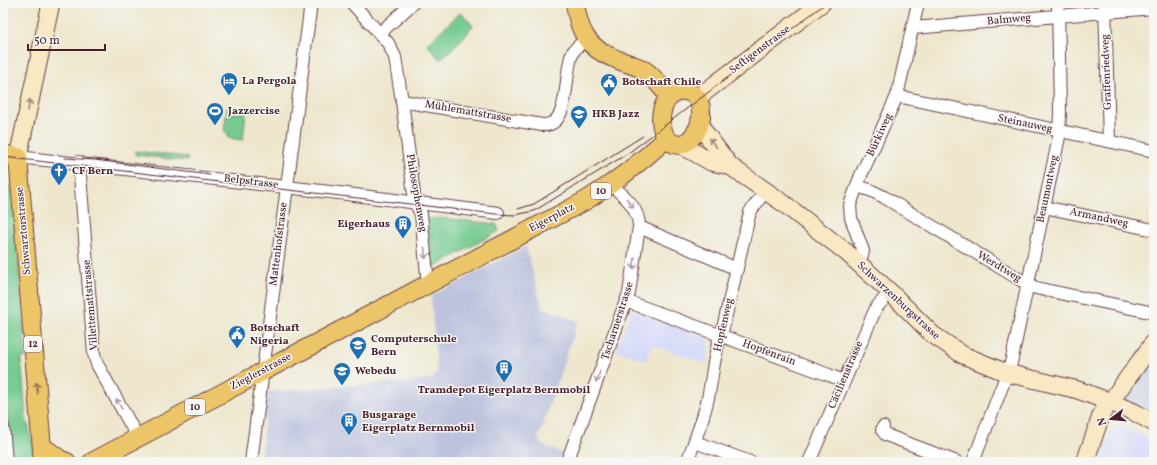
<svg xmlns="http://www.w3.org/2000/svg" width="1157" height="465" viewBox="0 0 1157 465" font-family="Vollkorn,serif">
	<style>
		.built { fill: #d4d8f9 }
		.industrial { fill: #bdc3de }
		.green { fill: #75cb90; stroke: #60755e }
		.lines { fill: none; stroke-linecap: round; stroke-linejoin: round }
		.street-casing { stroke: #633d43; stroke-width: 14 }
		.secondary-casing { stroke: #633d43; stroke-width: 19 }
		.primary-casing { stroke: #633d43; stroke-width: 20 }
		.street { stroke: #fff; stroke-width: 12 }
		.secondary { stroke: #f8e8c3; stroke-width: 17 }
		.primary { stroke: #edc569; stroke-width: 18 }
		.tram { stroke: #4a1f2b; stroke-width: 1 }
		.oneway { stroke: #a18477 }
		.oneway2 { stroke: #ae9aa0 }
		.oneway3 { stroke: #9c724a }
		.labels { text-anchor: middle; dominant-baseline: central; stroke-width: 3; stroke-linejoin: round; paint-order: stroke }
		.shield { fill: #f6f6f2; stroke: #7e6067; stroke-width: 1 }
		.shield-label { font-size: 10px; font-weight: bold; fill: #4a1f2b }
		.street-label { font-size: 11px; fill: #4a1f2b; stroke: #f6f6f2 }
		.poi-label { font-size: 11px; font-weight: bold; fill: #4a1f2b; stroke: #f6f6f2; text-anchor: start }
	</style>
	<rect width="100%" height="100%" fill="#f6f6f2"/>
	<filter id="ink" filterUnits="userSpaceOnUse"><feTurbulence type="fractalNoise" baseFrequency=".025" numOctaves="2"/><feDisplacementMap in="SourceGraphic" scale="8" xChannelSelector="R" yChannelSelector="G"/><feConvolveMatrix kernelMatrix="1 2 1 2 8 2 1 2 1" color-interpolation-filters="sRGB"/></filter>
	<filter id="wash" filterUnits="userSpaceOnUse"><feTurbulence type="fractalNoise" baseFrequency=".012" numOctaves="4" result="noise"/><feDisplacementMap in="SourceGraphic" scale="16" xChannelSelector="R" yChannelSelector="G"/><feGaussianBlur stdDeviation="0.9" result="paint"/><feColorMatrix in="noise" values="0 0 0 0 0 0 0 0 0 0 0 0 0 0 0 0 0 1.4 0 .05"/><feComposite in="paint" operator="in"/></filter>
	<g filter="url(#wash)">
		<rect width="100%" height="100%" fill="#eee7cd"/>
		<!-- built -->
		<g class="built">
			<path d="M632,310H635L708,337L709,342L707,364L652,345L646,361L616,350L630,313Z"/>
			<path d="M1118,425L1123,426L1154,441V462H1099L1110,431Z"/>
		</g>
		<!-- industrial -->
		<g class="industrial">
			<path d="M526,246L542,307L578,321L538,438L541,444L563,453L560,462H353L352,460L328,462H260L268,392L432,379L437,373L431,296Z"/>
			<path d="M1154,343V424L1110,402Z"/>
		</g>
		<!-- green -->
		<g class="green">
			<path d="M461,12L473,26L468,30L469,32L440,60L427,44Z"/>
			<path d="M227,108L231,109V113H241L242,111H246L243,140L228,138V133L224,131Z"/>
			<path d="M135,151L187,157V161L136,155Z"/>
			<path d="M12,186L26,357L21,358L26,417L34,448L35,462H11L7,412H4L3,187Z"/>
			<path d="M440,218L496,224L499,231L438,265L429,269L425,219Z"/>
		</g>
	</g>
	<g filter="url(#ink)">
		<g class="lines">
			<defs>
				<g id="street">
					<path d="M352,3L388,43L395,57L402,101L415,202L421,214L428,284"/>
					<path d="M1105,3L1109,141"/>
					<path d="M913,28L1154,8"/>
					<path d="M380,33L413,3"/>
					<path d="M897,96L1154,151"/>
					<path d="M402,101L542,125C572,128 563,70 573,52C577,46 581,43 587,40"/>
					<path d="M18,157L339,193L498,213"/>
					<path d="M79,162L94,354L97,364L138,438"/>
					<path d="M857,186L870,190L884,197L1029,285L1036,288L1154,313"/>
					<path d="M1044,207L1154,230"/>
					<path d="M639,227L737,269"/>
					<path d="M855,261L862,255L863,251L851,218L850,205L861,175L897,96L918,3"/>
					<path d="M626,301L829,375L844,381"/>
					<path d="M3,426L6,462"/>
					<path d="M883,427L882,430L886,435L957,462"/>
					<path d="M695,442L750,462"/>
					<path d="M251,462L311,3"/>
					<path d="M567,462L629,293L639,227C639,208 625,196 611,185"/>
					<path d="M687,462C695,441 703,420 708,398C713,375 714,350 723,328L750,212L766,190"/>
					<path d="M809,462L876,308L890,292"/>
					<path d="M973,462L1011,363L1059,137L1060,111L1058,3"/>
				</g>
				<g id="secondary">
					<path d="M697,98L822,3"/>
					<path d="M700,120L703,130L730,166"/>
					<path d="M681,145L711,162L730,166L783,203L846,252L890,292L932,334L963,355L1007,373L1078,390L1110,402L1134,412L1154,423"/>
					<path d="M18,157L51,3"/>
					<path d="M1085,462L1102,413L1154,342"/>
				</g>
				<g id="primary">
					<path d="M575,3C579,32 587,48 616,59C625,63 635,65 644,70C654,76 662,89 670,97"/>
					<path d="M678,91C691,89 700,97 701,110C702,119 699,129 693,136C666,167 645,106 678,91Z"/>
					<path d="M3,154L18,157L43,462"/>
					<path d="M42,446L61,460L67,462"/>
					<path d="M92,462L585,201C616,182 640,163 666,139"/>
				</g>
			</defs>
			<!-- street casing -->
			<use href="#street" class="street-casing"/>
			<!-- secondary casing -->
			<use href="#secondary" class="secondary-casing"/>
			<!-- primary casing -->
			<use href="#primary" class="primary-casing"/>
			<!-- street -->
			<use href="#street" class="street"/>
			<!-- secondary -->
			<use href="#secondary" class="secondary"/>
			<!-- primary -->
			<use href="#primary" class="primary"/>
			<!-- tram -->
			<g class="tram">
				<path d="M3,157L496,214L515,215L534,211L627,154L826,3"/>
				<path d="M65,158L95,160L210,175"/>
				<path d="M518,209L534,204L643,136"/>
			</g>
		</g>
		<!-- one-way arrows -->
		<defs><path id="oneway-shaft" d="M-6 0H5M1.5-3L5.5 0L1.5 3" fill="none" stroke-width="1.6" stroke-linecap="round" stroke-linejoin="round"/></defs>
		<g class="oneway">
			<use href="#oneway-shaft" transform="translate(29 105) rotate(-78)"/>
			<use href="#oneway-shaft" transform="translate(713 143) rotate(-130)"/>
		</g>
		<g class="oneway2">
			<use href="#oneway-shaft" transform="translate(630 203) rotate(52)"/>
			<use href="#oneway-shaft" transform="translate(425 253) rotate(84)"/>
			<use href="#oneway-shaft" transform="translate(634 264) rotate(98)"/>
			<use href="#oneway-shaft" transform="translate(598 377) rotate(110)"/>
			<use href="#oneway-shaft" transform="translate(119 404) rotate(-119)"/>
		</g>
		<use class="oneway3" href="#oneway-shaft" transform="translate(37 388) rotate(-95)"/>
	</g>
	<!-- icons -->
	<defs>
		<symbol id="hotel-pin" viewBox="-11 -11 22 30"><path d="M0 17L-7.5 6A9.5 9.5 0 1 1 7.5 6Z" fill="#1f6fb2" stroke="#f6f6f2"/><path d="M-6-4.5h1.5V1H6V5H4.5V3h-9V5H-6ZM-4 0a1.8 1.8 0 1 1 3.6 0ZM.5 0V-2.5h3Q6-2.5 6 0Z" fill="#fff"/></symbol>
		<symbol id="civic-pin" viewBox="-11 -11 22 30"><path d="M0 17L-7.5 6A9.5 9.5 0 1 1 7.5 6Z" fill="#1f6fb2" stroke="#f6f6f2"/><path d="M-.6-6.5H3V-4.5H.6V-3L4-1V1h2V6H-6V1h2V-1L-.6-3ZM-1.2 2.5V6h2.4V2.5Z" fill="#fff"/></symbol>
		<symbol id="stadium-pin" viewBox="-11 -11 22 30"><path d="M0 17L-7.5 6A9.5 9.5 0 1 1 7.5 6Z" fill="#1f6fb2" stroke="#f6f6f2"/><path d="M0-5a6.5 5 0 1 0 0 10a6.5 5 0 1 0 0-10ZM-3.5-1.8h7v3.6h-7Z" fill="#fff"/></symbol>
		<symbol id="university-pin" viewBox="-11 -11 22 30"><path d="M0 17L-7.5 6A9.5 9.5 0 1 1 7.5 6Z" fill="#1f6fb2" stroke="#f6f6f2"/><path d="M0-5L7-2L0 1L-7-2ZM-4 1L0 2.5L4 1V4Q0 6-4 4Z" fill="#fff"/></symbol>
		<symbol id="church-pin" viewBox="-11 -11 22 30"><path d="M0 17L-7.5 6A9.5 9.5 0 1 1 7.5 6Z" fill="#1f6fb2" stroke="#f6f6f2"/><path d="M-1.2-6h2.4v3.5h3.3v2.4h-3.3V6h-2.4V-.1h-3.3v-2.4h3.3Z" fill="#fff"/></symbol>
		<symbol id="building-pin" viewBox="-11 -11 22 30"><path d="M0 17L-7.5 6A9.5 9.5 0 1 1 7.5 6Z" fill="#1f6fb2" stroke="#f6f6f2"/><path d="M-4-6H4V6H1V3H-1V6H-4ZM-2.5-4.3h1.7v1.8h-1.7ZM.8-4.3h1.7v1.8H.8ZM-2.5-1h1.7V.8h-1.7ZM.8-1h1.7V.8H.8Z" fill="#fff"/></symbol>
		<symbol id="school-pin" viewBox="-11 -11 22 30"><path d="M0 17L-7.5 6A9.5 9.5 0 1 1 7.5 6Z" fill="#1f6fb2" stroke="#f6f6f2"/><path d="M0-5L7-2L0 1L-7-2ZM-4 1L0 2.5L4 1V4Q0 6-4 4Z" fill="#fff"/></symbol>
	</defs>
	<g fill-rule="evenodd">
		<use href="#hotel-pin" x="219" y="71" width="20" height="27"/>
		<use href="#civic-pin" x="599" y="72" width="20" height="27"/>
		<use href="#stadium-pin" x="205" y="101" width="20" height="27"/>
		<use href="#university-pin" x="569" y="104" width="20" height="27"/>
		<use href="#church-pin" x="49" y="161" width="20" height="27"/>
		<use href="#building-pin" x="393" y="214" width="20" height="27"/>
		<use href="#civic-pin" x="227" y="324" width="20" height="27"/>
		<use href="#school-pin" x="348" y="335" width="20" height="27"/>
		<use href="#building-pin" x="494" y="358" width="20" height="27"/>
		<use href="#school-pin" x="332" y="361" width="20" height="27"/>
		<use href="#building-pin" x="339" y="411" width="20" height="27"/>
	</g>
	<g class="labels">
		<!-- shield labels -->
		<g class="shield">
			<rect x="591" y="183" width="20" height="16" rx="3"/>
			<rect x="24" y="336" width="18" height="16" rx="3"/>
			<rect x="185" y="399" width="20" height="16" rx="3"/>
		</g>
		<g class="shield-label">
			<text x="601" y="191">10</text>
			<text x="33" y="344">12</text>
			<text x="195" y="407">10</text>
		</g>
		<!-- street labels -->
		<g class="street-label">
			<text transform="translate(1009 20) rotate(-5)">Balmweg</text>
			<text transform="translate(760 50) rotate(-37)">Seftigenstrasse</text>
			<text transform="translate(1107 72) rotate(-92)">Graffenriedweg</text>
			<text transform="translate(468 112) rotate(10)">Mühlemattstrasse</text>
			<text transform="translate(1025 124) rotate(12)">Steinauweg</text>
			<text transform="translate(880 135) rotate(-65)">Bürkiweg</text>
			<text transform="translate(251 182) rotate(7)">Belpstrasse</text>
			<text transform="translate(1048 189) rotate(-78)">Beaumontweg</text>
			<text transform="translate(416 193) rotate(80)">Philosophenweg</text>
			<text transform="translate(552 218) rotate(-28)">Eigerplatz</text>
			<text transform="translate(1099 218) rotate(12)">Armandweg</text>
			<text transform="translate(24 231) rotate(-95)">Schwarztorstrasse</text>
			<text transform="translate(279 244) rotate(-83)">Mattenhofstrasse</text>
			<text transform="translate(999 267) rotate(31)">Werdtweg</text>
			<text transform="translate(898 301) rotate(43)">Schwarzenburgstrasse</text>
			<text transform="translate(91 305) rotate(-95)">Villettemattstrasse</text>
			<text transform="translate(618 321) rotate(-72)">Tscharnerstrasse</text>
			<text transform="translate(724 325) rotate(-77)">Hopfenweg</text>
			<text transform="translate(769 353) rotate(20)">Hopfenrain</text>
			<text transform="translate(261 372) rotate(-28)">Zieglerstrasse</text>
			<text transform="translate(846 375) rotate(-67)">Cäcilienstrasse</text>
		</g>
		<!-- poi labels -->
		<g class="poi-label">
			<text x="242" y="81">La Pergola</text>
			<text x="622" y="82">Botschaft Chile</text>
			<text x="228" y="111">Jazzercise</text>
			<text x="592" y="114">HKB Jazz</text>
			<text x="72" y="171">CF Bern</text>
			<text x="390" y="224" text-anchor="end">Eigerhaus</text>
			<text x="250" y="328">Botschaft<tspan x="250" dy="13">Nigeria</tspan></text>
			<text x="371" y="339">Computerschule<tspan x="371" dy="13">Bern</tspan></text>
			<text x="355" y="371">Webedu</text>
			<text x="504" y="390" text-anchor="middle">Tramdepot Eigerplatz Bernmobil</text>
			<text x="362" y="415">Busgarage<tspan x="362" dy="13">Eigerplatz Bernmobil</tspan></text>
		</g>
	</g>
	<!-- margin -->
	<rect width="1157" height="465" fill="none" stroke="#f6f6f2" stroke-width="16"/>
	<!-- north arrow -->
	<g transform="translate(1111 419) rotate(254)" stroke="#f6f6f2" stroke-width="3" paint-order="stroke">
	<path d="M0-3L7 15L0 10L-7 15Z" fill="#4a1f2b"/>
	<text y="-6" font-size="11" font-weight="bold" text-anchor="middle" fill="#4a1f2b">N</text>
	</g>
	<!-- scale -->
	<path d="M28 44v6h77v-6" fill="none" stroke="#4a1f2b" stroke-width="2"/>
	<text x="34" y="44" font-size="12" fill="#4a1f2b" stroke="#f6f6f2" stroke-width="3" paint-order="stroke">50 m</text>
</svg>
